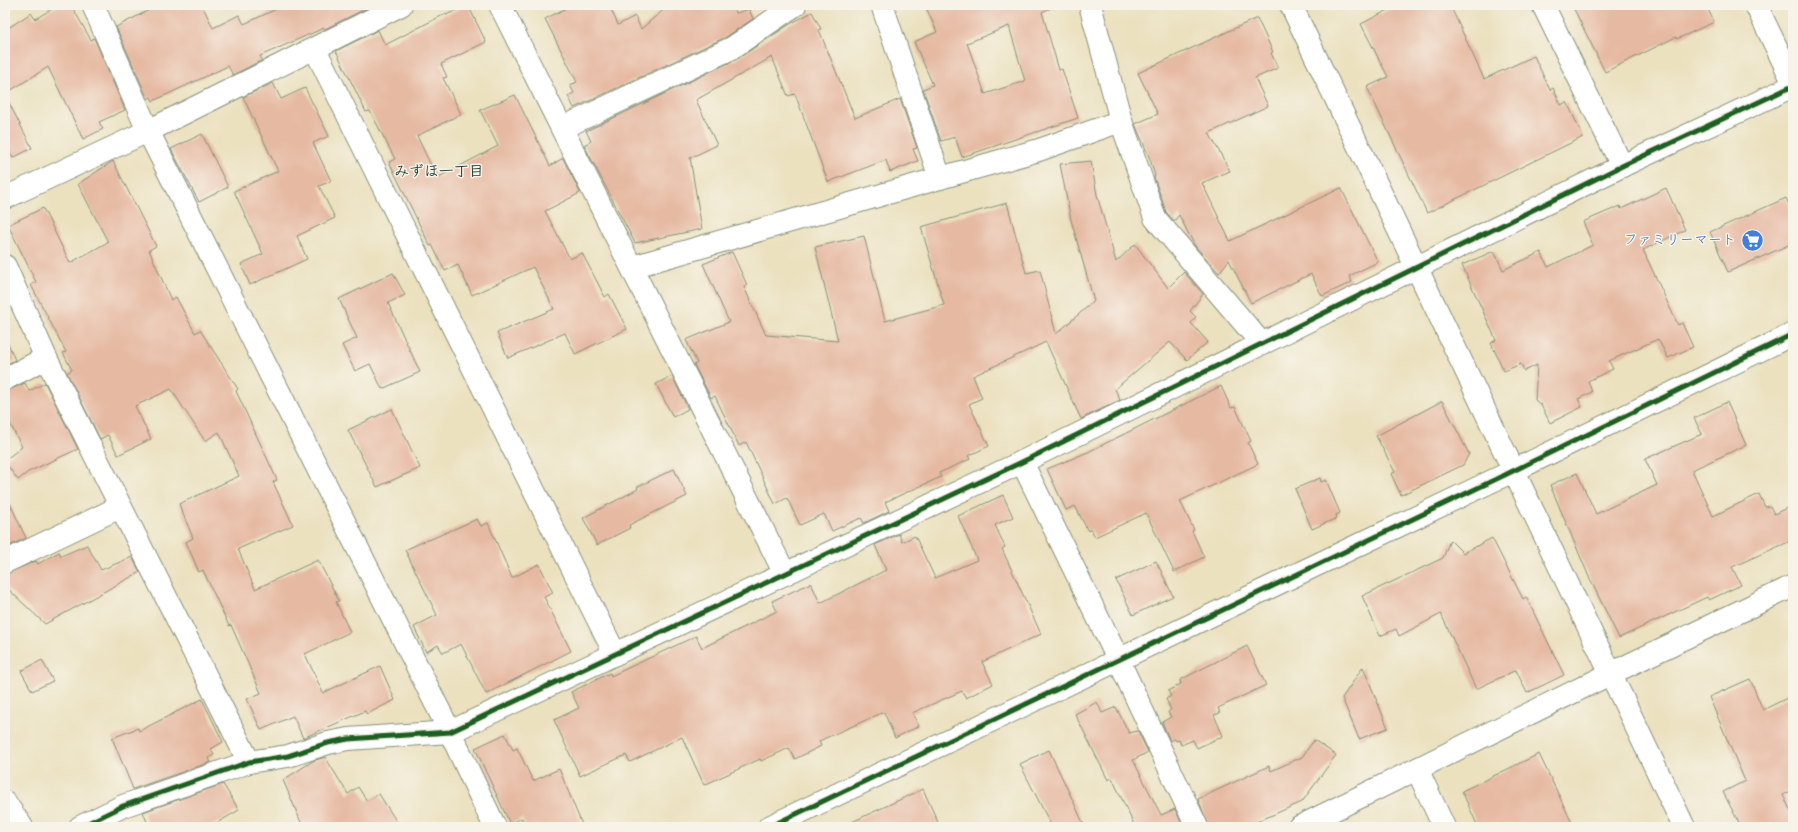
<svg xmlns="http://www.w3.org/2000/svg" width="1798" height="832" viewBox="0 0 1798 832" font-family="Dekko,'Klee One',sans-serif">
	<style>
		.building { fill: #e6b9a2; fill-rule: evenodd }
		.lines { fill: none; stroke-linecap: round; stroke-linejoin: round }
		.minor-casing { stroke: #858f7a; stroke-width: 24 }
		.minor { stroke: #fff; stroke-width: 22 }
		.cycleway-casing { stroke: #f7f3e8; stroke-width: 8 }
		.cycleway { stroke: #1b5e20; stroke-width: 5 }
		.labels { text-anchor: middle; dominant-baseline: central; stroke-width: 3; stroke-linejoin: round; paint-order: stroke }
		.shop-label { font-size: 14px; fill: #366cbe; stroke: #f7f3e8; text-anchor: end }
		.neighbourhood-label { font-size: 15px; font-weight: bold; fill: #1f3d34; stroke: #f7f3e8 }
	</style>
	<rect width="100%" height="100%" fill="#f7f3e8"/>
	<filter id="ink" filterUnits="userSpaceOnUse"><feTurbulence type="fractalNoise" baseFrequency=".025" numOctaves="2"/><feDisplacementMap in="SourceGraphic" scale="8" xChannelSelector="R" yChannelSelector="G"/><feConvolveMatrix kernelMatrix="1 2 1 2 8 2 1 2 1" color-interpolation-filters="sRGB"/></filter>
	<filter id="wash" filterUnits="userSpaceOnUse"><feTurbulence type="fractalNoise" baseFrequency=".012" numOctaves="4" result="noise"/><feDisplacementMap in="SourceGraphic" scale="16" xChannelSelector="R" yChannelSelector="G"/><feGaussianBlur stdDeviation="0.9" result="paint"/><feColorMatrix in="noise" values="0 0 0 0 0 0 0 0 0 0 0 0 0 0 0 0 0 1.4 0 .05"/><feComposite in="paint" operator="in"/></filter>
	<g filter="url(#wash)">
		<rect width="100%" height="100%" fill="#ebe1bf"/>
		<g id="blocks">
			<!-- building -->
			<g class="building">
				<path d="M59,5H71L91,40L94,38L125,110L99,122L103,129L83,139L48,67L5,94V30L31,13L35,19Z"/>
				<path d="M159,5H202L213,28L239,15L244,24L285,5H373L325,29L324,28L260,56L262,60L233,75L228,66L153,101L151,97L148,99L116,27Z"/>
				<path d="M468,5L486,42L441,64L447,77L443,78L461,114L417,136L437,178L498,146L480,110L515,95L550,166L563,158L580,193L545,211L570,259L582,253L605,297L609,294L627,329L575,354L565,333L508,358L497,333L554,309L533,267L472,295L458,265L445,271L432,245L430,246L389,162L395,159L370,111L366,112L336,51L378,30L385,45L445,14L446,15Z"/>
				<path d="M572,5H609L618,25L635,16L641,29L669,5H732L736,13L749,9L753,19L726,37L574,108L568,96L574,93L570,85L577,82L545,19Z"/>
				<path d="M925,5H1057L1042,12L1059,70L1062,69L1078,118L962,157L955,137L941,141L923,89L933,85L914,42L937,32ZM1009,26L1025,81L985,94L967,43Z"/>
				<path d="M1398,5H1450L1484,79L1534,56L1550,90L1553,88L1561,105L1567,102L1583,137L1427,213L1367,87L1388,77L1361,24Z"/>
				<path d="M1572,5H1706L1714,22L1677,39L1676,37L1605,72Z"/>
				<path d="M812,12L821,29L819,30L855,118L900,99L917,148L913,149L918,161L890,172L886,160L828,182L795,94L788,96L772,57L696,100L717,145L690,158L702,229L635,243L584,145L591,141L586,131L737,59L790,24Z"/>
				<path d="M1257,18L1273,52L1271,53L1278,68L1255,78L1268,106L1209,133L1230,171L1202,183L1230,241L1341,188L1378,262L1349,276L1352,282L1322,296L1311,274L1251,303L1229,260L1219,273L1195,246L1179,215L1174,221L1166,212L1154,177L1155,176L1150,159L1135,124L1158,114L1138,73Z"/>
				<path d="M273,83L281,99L305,88L329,136L313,143L331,181L319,186L335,218L297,236L307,259L250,285L241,264L263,254L234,191L278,171L243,97Z"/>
				<path d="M5,95L32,148L13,158L5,143Z"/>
				<path d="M202,134L228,187L199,202L171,149Z"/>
				<path d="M113,161L156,246L149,250L171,300L176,297L195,333L200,330L238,389L236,391L277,480L273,482L293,525L238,549L255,589L318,560L339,601L336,602L350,632L305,654L323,693L380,666L395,700L367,714L365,711L303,738L293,716L261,730L247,699L261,693L231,625L229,626L203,570L199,572L186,542L193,538L179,504L239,476L219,432L205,441L171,389L135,406L151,439L118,455L108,435L100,439L67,373L72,370L63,353L66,352L31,285L36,282L8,225L43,208L70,263L108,242L78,184Z"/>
				<path d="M1091,161L1097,195L1116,262L1135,244L1168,288L1184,272L1203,294L1190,311L1196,317L1191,323L1208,342L1187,360L1170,342L1115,389L1120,400L1081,419L1046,342L973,376L982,398L969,404L989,446L968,456L970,459L939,473L941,477L885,502L889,511L864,523L861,518L832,531L824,514L800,525L787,498L775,504L746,442L739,446L715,396L711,398L694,365L697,363L686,340L729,322L703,264L732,252L747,285L744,287L766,335L838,341L815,247L864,236L885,321L944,305L921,227L1007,203L1026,273L1040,270L1056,334L1094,301L1071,220L1060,164Z"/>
				<path d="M1666,188L1685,230L1643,250L1678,325L1682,323L1693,347L1668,358L1658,339L1609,361L1613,369L1588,381L1592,392L1578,399L1582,407L1550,423L1541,405L1535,400L1537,365L1524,371L1521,364L1504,371L1491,343L1496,340L1462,265L1494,251L1503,270L1541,252L1548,267L1593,245L1583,222L1620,206L1621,209Z"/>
				<path d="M1786,198L1793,213V243L1728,272L1710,232Z"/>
				<path d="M393,273L405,295L388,303L420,372L382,389L370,364L355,371L342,345L357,338L339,299Z"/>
				<path d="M5,336L15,360L5,365Z"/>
				<path d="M672,376L688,409L673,417L656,384Z"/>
				<path d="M25,383L29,391L45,383L78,449L28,472L18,480L5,462V460L22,447L5,414V391Z"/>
				<path d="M1221,386L1231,408L1235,407L1251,441L1248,443L1258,464L1180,501L1194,530L1192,531L1204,557L1174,572L1146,513L1095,537L1091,529L1088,531L1075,506L1066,510L1047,469L1088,452Z"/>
				<path d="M1442,401L1469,454L1463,465L1401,495L1391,474L1395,472L1376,436Z"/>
				<path d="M1727,402L1746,445L1692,470L1713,516L1759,494L1765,507L1770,506L1774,514L1793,505V540L1732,567L1741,585L1709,600L1707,597L1619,638L1589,577L1550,485L1577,473L1596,514L1657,485L1645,459L1702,434L1694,418Z"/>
				<path d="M392,409L420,468L377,487L348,430Z"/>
				<path d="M674,469L687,496L629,525L630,528L597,545L583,518L638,489L637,487Z"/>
				<path d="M1320,478L1321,482L1326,480L1340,513L1336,515L1337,518L1312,529L1295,489Z"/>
				<path d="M5,493L26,538L5,548Z"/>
				<path d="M1003,495L1013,517L995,525L1005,547L1002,549L1041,634L982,662L993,684L966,698L962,691L912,713L919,726L895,738L884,712L819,741L821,746L795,759L789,748L761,761L760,759L704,785L682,737L630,762L626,755L580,776L554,720L579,708L571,692L610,673L611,676L696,636L702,648L777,611L772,601L811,583L820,603L886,570L875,545L899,534L902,542L915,536L935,578L977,560L958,516Z"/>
				<path d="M477,519L481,526L488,523L512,578L539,564L553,593L544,597L571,651L486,694L461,644L443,653L438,645L426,652L414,627L437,615L405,550L429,539V540Z"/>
				<path d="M1492,538L1523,599L1526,597L1564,675L1527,693L1516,670L1476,689L1441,614L1399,636L1396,629L1380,636L1362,596L1443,558L1450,540L1463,553Z"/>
				<path d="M87,545L101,570L132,557L140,572L45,624L5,586V574L36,561L38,564L59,552L61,556Z"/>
				<path d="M1156,561L1173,596L1133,615L1116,580Z"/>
				<path d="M1247,646L1266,685L1218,708L1220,713L1214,715L1223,736L1197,748L1193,740L1181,745L1179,740L1176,741L1175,739L1170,741L1162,722L1171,717L1168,712L1171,710L1166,699L1171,696L1168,691L1181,684L1180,680Z"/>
				<path d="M42,660L53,681L32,691L21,671Z"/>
				<path d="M1363,667L1388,728L1359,739L1342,698Z"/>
				<path d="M1750,679L1763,710L1793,695V790L1783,795L1793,816V827H1741L1723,792L1745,781L1709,697Z"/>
				<path d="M202,699L223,742L211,749L214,755L208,758L211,762L133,789L112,738L138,728L139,731Z"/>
				<path d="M1097,702L1102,713L1116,707L1129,733L1138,731L1148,752L1133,760L1161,815L1175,809L1183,827H1135L1112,778L1108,780L1075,714Z"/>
				<path d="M505,734L513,750L517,748L533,781L559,769L583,827H526L522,818L510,824L475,748Z"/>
				<path d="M1314,740L1336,755L1302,802L1245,827H1209L1198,799L1269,766L1271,771L1302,757Z"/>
				<path d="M1049,750L1075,805L1085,827H1052L1020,764Z"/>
				<path d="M1539,754L1574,827H1478L1462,791Z"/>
				<path d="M325,757L348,794L358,787L367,801L379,794L400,827H303L283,780L313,761Z"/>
				<path d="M223,784L239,810L210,827H149L143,812Z"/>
				<path d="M923,789L940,827H841Z"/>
			</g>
		</g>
	</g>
	<g filter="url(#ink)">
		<use href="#blocks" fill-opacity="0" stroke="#858f7a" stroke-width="1"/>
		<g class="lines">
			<defs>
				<g id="minor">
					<path d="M93,5L148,131L450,732L495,827"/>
					<path d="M500,5L785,574"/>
					<path d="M1090,5L1121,121L1155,218L1262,344"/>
					<path d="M1291,5L1684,827"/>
					<path d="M1543,5L1622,166"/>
					<path d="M1756,5L1793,82"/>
					<path d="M315,49L615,654"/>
					<path d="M562,128L732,48L795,5"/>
					<path d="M940,178L1039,150L1121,121"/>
					<path d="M5,198L148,131L401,5"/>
					<path d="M5,266L46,358L249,762"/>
					<path d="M632,267L940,178L882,5"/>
					<path d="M5,379L46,358"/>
					<path d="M1022,462L1118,659L1197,827"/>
					<path d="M5,562L120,507"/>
					<path d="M1417,769L1444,827"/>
					<path d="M5,802L22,827"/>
					<path d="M80,827L123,806L249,762L288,756L328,743L348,739L450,732L1022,462L1622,166L1793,86"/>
					<path d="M769,827L1513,471L1793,334"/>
					<path d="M1299,827L1612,673L1793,586"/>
				</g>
			</defs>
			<!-- minor casing -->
			<use href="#minor" class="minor-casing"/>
			<!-- minor -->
			<use href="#minor" class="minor"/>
			<defs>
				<g id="cycleway">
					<path d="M80,827L123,806L249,762L288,756L328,743L348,739L450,732L1022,462L1622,166L1793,86"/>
					<path d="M769,827L1513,471L1793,334"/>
				</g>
			</defs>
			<!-- cycleway casing -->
			<use href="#cycleway" class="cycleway-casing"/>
			<!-- cycleway -->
			<use href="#cycleway" class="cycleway"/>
		</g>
	</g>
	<!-- icons -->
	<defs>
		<symbol id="supermarket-disc" viewBox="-11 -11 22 22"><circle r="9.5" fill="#3f7fe0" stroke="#f7f3e8"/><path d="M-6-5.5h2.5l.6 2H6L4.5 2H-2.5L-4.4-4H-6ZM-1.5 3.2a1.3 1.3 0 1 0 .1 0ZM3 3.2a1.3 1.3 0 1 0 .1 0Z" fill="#fff"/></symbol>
	</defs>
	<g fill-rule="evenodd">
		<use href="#supermarket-disc" x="1740" y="228" width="25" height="25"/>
	</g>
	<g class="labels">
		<!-- shop labels -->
		<g class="shop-label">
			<text x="1736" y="241">ファミリーマート</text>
		</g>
		<!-- neighbourhood labels -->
		<g class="neighbourhood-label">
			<text x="439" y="173">みずほ一丁目</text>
		</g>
	</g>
	<!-- margin -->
	<rect width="1798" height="832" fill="none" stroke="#f7f3e8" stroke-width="20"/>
</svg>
